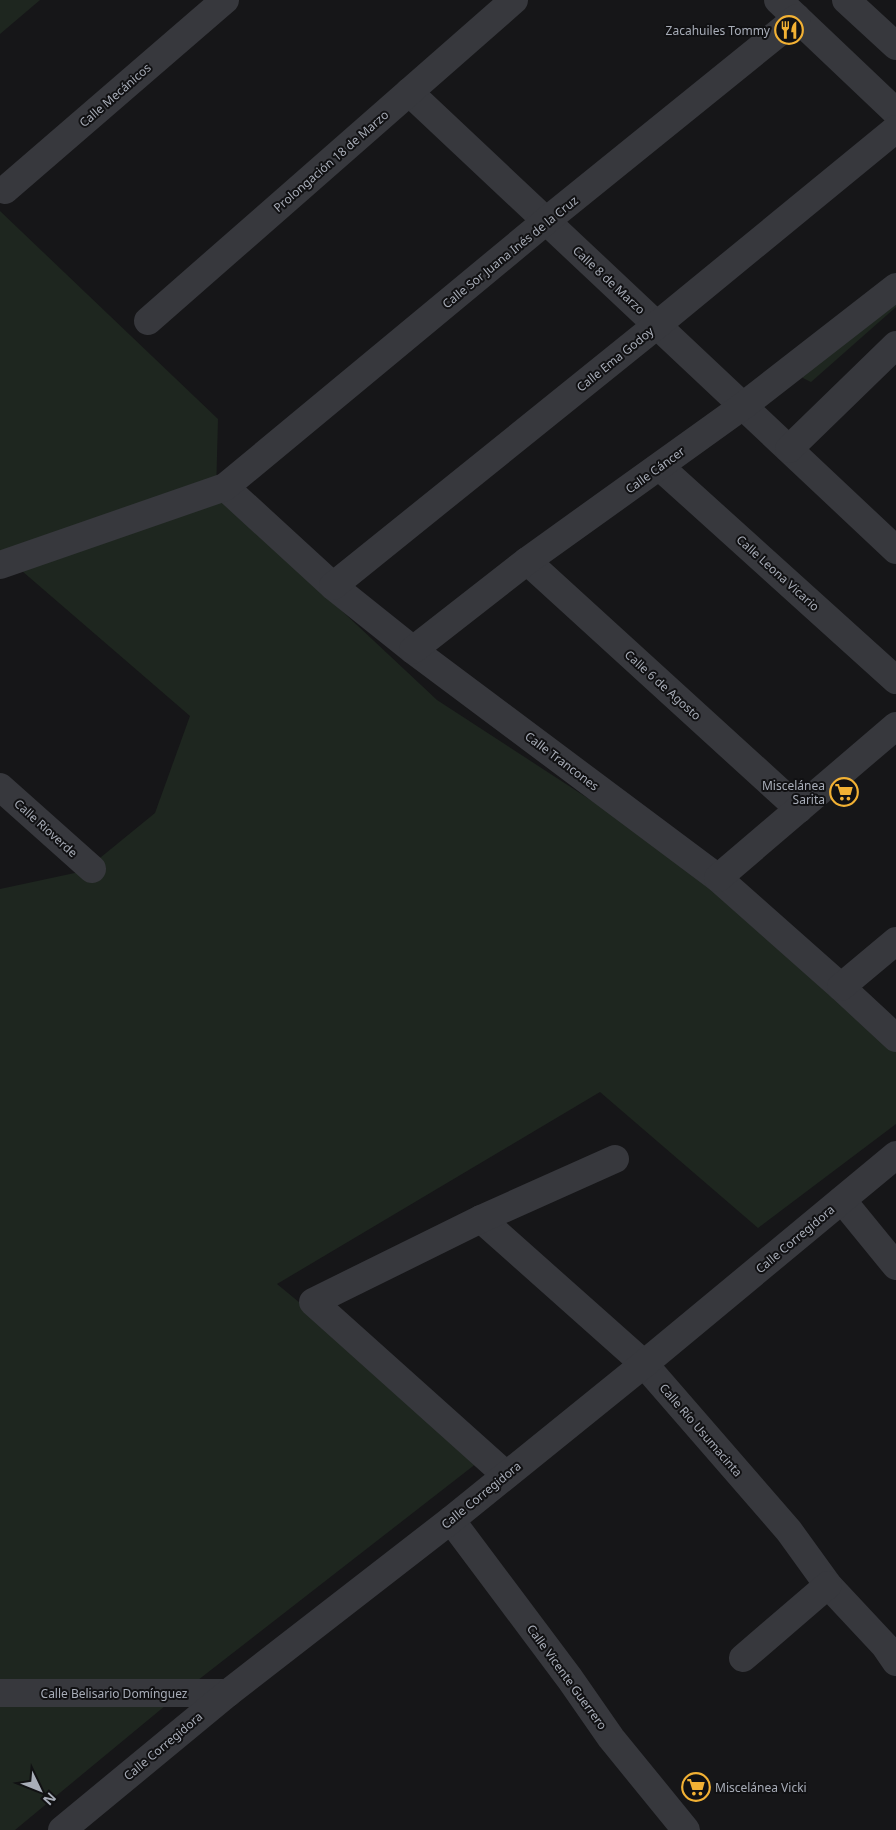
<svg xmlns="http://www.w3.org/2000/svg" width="896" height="1830" viewBox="0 0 896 1830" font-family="'Noto Sans',sans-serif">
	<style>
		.green { fill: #1e261f }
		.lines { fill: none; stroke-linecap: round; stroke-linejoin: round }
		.minor { stroke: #37383d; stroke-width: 28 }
		.labels { text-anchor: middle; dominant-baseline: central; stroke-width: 4; stroke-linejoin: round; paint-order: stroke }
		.poi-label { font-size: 12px; fill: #a8adb8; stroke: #111113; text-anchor: end }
		.street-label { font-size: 12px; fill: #a8adb8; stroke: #111113 }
	</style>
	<rect width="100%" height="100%" fill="#161618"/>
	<!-- green -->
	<g class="green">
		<path d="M0,0H40L0,34Z"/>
		<path d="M0,211L218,419L216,493L437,700L695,868L896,1052V1124L758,1228L600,1092L277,1284L486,1456L171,1701L15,1830H0V889L84,871L155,813L190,716L0,552Z"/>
		<path d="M896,282V307L811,382L803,378L798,370Z"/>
	</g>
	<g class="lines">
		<!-- minor -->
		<g class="minor">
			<path d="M778,0L896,112"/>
			<path d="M846,0L896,46"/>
			<path d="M409,92L896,550"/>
			<path d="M5,190L225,0"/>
			<path d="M148,321L514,0"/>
			<path d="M789,449L896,345"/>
			<path d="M660,467L896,680"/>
			<path d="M225,487L333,586L413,650L718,878L841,987L896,1038"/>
			<path d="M527,561L799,809"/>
			<path d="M0,565L225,487L546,221L797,18"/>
			<path d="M333,586L657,325L896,129"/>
			<path d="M413,650L527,561L743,406L896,287"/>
			<path d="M0,787L92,869"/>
			<path d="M718,878L896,726"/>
			<path d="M841,987L896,941"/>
			<path d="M842,1200L896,1266"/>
			<path d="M481,1219L644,1364L789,1531L828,1585L885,1646L896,1662"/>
			<path d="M506,1475L313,1302L481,1219L615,1159"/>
			<path d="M451,1520L570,1679L611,1738L686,1830"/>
			<path d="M743,1658L828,1585"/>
			<path d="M0,1693H228"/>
			<path d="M62,1830L228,1693L451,1520L644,1364L896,1155"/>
		</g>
	</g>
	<!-- icons -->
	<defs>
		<symbol id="restaurant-ring" viewBox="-11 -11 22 22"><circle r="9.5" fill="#111113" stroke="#f2b134" stroke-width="1.5"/><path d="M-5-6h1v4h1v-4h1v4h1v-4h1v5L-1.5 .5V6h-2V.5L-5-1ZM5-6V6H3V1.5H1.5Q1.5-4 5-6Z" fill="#f2b134"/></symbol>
		<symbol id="supermarket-ring" viewBox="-11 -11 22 22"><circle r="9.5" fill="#111113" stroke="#f2b134" stroke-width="1.5"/><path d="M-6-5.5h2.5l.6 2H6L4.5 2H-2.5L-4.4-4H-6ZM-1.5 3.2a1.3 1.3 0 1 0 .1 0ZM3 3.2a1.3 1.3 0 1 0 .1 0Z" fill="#f2b134"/></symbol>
	</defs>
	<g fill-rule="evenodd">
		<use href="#restaurant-ring" x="773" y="14" width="32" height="32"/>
		<use href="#supermarket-ring" x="828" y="776" width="32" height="32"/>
		<use href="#supermarket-ring" x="680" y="1771" width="32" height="32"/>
	</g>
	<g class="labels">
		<!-- poi labels -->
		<g class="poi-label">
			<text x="770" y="30">Zacahuiles Tommy</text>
			<text x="825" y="785">Miscelánea<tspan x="825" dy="14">Sarita</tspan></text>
			<text x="715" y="1787" text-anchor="start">Miscelánea Vicki</text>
		</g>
		<!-- street labels -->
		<g class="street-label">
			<text transform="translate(115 95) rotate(-41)">Calle Mecánicos</text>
			<text transform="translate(331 161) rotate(-41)">Prolongación 18 de Marzo</text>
			<text transform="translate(510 252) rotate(-39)">Calle Sor Juana Inés de la Cruz</text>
			<text transform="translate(609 280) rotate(43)">Calle 8 de Marzo</text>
			<text transform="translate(615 359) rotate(-39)">Calle Ema Godoy</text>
			<text transform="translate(655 470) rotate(-36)">Calle Cáncer</text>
			<text transform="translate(778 573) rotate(42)">Calle Leona Vicario</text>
			<text transform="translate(663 685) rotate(42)">Calle 6 de Agosto</text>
			<text transform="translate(562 761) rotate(37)">Calle Trancones</text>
			<text transform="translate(46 828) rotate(42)">Calle Rioverde</text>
			<text transform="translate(795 1239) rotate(-40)">Calle Corregidora</text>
			<text transform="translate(701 1430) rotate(49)">Calle Río Usumacinta</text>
			<text transform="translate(481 1495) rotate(-39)">Calle Corregidora</text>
			<text transform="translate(567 1677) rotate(54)">Calle Vicente Guerrero</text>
			<text x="114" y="1693">Calle Belisario Domínguez</text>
			<text transform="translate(163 1746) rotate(-40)">Calle Corregidora</text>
		</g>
	</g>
	<!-- north arrow -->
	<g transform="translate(40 1790) rotate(133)" stroke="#111113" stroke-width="4" paint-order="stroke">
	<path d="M0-4L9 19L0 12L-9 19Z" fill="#a8adb8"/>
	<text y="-8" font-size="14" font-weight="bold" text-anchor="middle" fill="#a8adb8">N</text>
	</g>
</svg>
